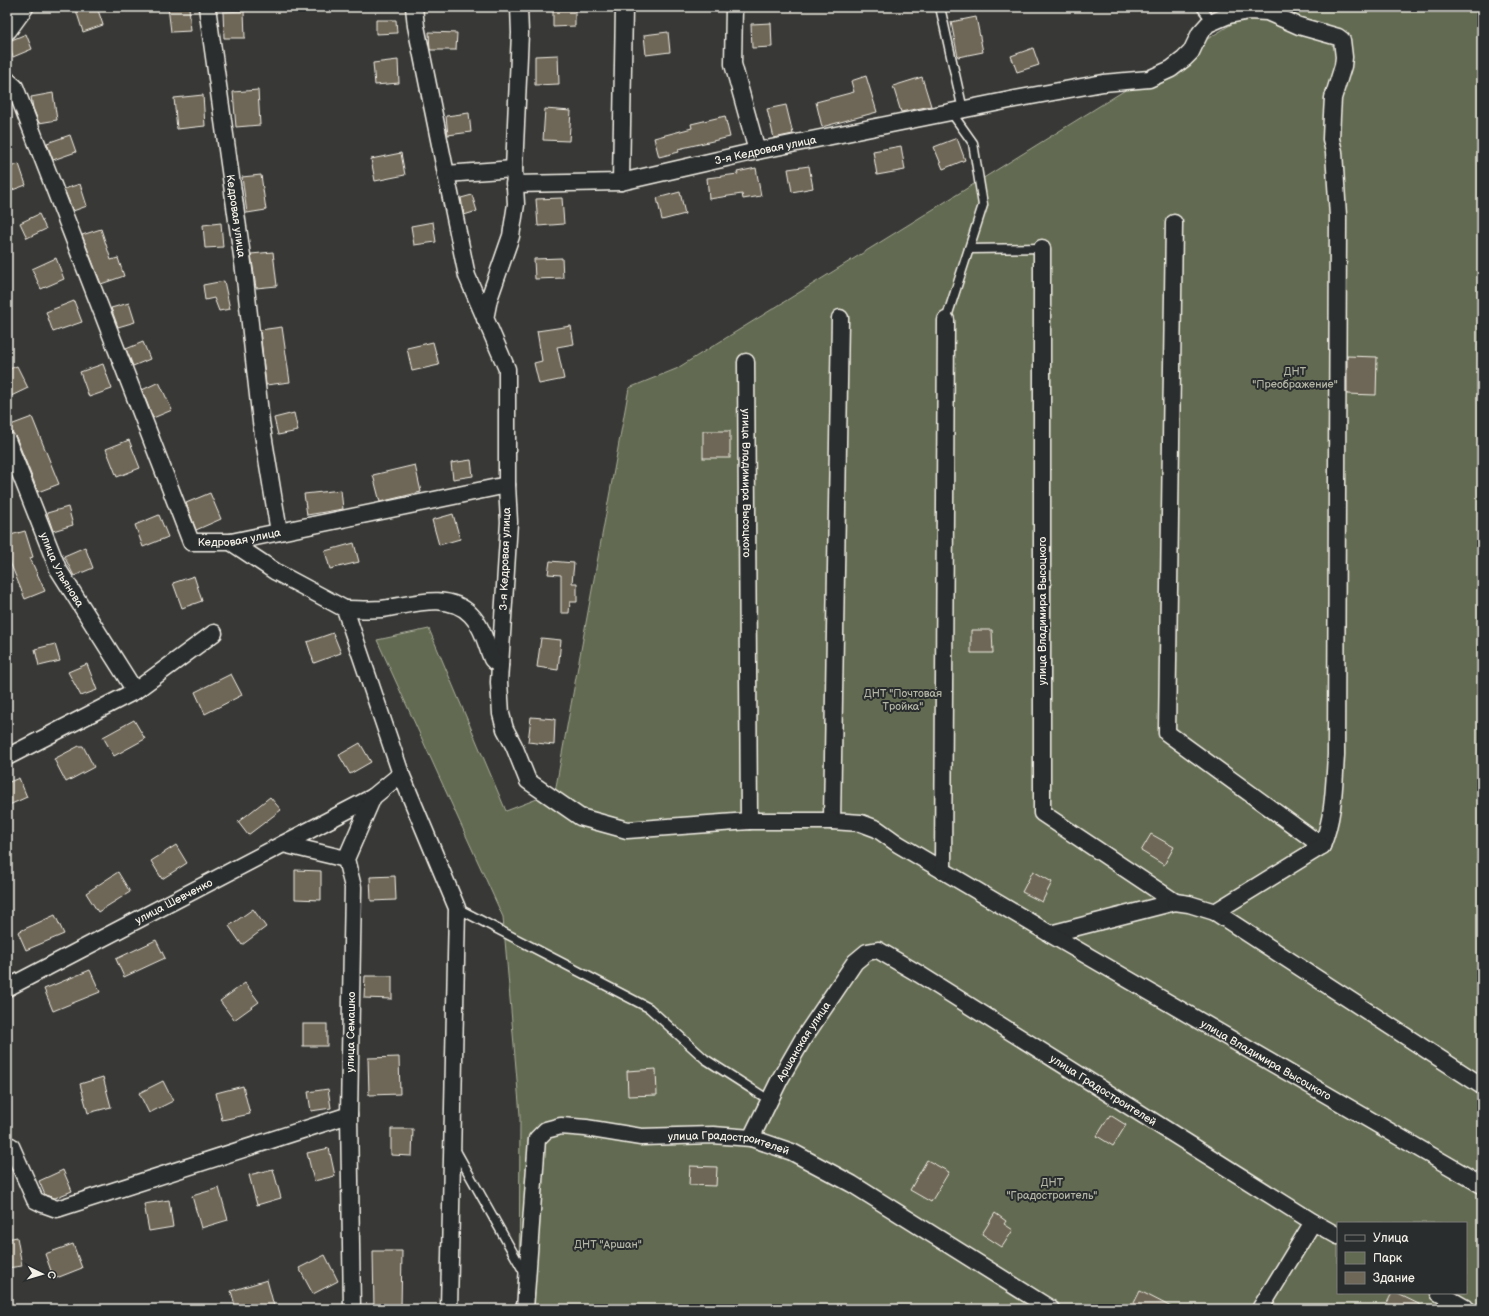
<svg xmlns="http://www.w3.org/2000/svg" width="1489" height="1316" viewBox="0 0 1489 1316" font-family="'Balsamiq Sans',sans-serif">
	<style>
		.green { fill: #626b51; stroke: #abae9c; fill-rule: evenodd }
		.building { fill: #6e6656; stroke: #f4f1e8 }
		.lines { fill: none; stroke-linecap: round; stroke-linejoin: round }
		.service-casing { stroke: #f4f1e8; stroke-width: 11 }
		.minor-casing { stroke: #f4f1e8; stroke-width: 19 }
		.tertiary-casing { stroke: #f4f1e8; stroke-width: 23 }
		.service { stroke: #2a2d2e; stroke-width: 8 }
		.minor { stroke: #2a2d2e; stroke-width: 16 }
		.tertiary { stroke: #2a2d2e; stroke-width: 20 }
		.labels { text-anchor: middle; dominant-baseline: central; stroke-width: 4; stroke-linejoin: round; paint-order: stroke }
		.street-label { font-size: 11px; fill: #f4f1e8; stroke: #2a2d2e }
		.park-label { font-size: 11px; fill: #b2b5a4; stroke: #2a2d2e }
	</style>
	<rect width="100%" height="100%" fill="#383836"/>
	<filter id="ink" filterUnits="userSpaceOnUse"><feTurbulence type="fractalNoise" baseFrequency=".025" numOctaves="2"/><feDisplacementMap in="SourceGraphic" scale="8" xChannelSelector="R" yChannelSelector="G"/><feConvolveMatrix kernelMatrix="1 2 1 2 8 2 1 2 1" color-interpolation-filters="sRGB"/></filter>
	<g filter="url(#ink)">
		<!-- green -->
		<path class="green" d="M1259,7H1482V1309H519L520,1115L503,917L377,640L429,629L506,811L555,792L629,388L676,369ZM1338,1223H1466V1293H1338Z"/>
		<!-- building -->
		<g class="building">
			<path d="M75,7H97L103,25L83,32Z"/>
			<path d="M168,7H189L191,31L171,32Z"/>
			<path d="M575,7V26L553,27V8Z"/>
			<path d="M244,11L245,38H224L223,12Z"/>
			<path d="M976,17L983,52L958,57L951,22Z"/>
			<path d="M376,20H396L397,33L376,34Z"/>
			<path d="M771,23L772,47L752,48L751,24Z"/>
			<path d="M429,32L457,33L456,50H430Z"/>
			<path d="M668,32L670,52L646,55L644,35Z"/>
			<path d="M26,34L32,49L13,57L7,42Z"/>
			<path d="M1033,48L1039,65L1017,72L1011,56Z"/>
			<path d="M558,55L559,84L535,85V56Z"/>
			<path d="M398,60L399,83L375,85L373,63Z"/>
			<path d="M866,76L877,112L822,127L816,102L854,92L851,81Z"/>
			<path d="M922,77L931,106L901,112L893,86Z"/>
			<path d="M258,90L260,125L236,127L233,92Z"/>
			<path d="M53,93L57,120L39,123L33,108L31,97Z"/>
			<path d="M203,95L205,126L177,129L174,98Z"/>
			<path d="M786,105L793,134L774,138L767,109Z"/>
			<path d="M545,109L571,111L569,141L543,140Z"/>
			<path d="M469,113L471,132L448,135L446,116Z"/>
			<path d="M725,116L730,137L678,149L679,152L659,157L654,138L692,128L691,124Z"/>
			<path d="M70,135L76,152L53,160L47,143Z"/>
			<path d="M957,138L965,160L943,169L934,147Z"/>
			<path d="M901,146L905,170L877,175L873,151Z"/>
			<path d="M401,153L405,175L375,181L371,159Z"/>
			<path d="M19,164L26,185L7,192V168Z"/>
			<path d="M809,166L813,188L792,192L788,169Z"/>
			<path d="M756,168L761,196L743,199L742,194L709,199L707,178L738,174L737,172Z"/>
			<path d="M261,175L266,210L247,213L242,177Z"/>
			<path d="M80,184L87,206L73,211L64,189Z"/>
			<path d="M680,192L685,214L662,220L657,198Z"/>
			<path d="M472,195L477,211L464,215L461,198Z"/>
			<path d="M562,198L564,224L538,226L536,199Z"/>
			<path d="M39,214L46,229L27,238L20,223Z"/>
			<path d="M433,222L436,242L414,245L411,226Z"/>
			<path d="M221,223L223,247L205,248L203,225Z"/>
			<path d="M101,229L111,260L118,258L124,276L101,284L82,235Z"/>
			<path d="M273,252L277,286L256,288L251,254Z"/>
			<path d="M56,258L64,279L41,289L32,269Z"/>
			<path d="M562,258L563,278L535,279L534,259Z"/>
			<path d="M224,281L230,309L219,311L214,298L205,300L203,285Z"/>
			<path d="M74,301L82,322L53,332L46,312Z"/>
			<path d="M129,303L135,322L118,327L111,308Z"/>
			<path d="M571,326L574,344L557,347L564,379L539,384L534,363L542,361L537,331Z"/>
			<path d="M282,327L290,382L266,385L260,330Z"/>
			<path d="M143,342L150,359L133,366L126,349Z"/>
			<path d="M433,342L439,365L412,371L407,348Z"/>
			<path d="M1347,356L1377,357L1376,395L1347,394Z"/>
			<path d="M103,364L112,389L89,397L80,372Z"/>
			<path d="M17,366L28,388L7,398V370Z"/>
			<path d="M159,382L172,410L153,418L142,390Z"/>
			<path d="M294,413L298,431L278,435L274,418Z"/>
			<path d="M32,417L59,484L38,492L16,437L10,431L8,426Z"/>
			<rect x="703" y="431" width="27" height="27"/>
			<path d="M129,440L140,468L117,477L106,449Z"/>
			<path d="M471,460L473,476L453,479L451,463Z"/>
			<path d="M415,465L421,492L380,502L373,475Z"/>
			<path d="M341,490L343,509L307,515L304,494Z"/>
			<path d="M210,493L221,519L196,530L186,503Z"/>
			<path d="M68,507L73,525L53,531L47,513Z"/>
			<path d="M453,514L460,539L439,545L432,520Z"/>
			<path d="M159,515L168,537L143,547L135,525Z"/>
			<path d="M25,531L33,557L30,558L45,591L25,599L7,555V536Z"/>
			<path d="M354,543L359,562L330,569L325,551Z"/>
			<path d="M85,547L93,568L74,576L64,556Z"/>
			<path d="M550,561L574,563L572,583H577V602H570L569,613H561V575L548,574Z"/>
			<path d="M194,576L202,601L182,608L173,583Z"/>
			<path d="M971,630H992L993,653H971Z"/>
			<path d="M333,633L341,653L314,663L307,642Z"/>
			<path d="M541,638L561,640L558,670L537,667Z"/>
			<path d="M55,644L60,661L39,666L35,649Z"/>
			<path d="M87,664L97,690L81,696L68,672Z"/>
			<path d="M231,674L242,695L205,714L195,692Z"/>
			<path d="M531,717L555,719L554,745L528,742Z"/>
			<path d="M134,720L145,739L114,756L103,737Z"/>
			<path d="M360,743L371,762L350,774L339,755Z"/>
			<path d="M79,746H83L94,767L66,782L54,759Z"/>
			<path d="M19,778L27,797L7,806V783Z"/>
			<path d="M270,797L281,810L248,835L238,822Z"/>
			<path d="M1151,834L1174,847L1164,865L1141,851Z"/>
			<path d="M176,845L187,863L162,879L151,861Z"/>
			<path d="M295,870L321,871V900L295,899Z"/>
			<path d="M1033,871L1052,882L1042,902L1022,892Z"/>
			<path d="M118,872L130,892L98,912L86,893Z"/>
			<path d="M395,876L396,900L371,901L370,877Z"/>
			<path d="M253,909L266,927L242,945L229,926Z"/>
			<path d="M55,915L64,934L26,950L18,932Z"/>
			<path d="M156,940L165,958L124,977L116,959Z"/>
			<path d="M90,970L100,992L53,1011L44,989Z"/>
			<path d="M365,976H392V999L364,998Z"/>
			<path d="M245,983L259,1002L234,1020L220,1001Z"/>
			<rect x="303" y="1024" width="24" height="22"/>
			<path d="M399,1057L400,1094L369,1095L368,1058Z"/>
			<path d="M656,1069L657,1095L628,1096L627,1071Z"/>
			<path d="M103,1077L111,1107L88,1113L80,1084Z"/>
			<path d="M163,1081L173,1101L149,1113L139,1093Z"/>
			<path d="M243,1086L250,1114L222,1120L216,1093Z"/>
			<path d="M328,1089L331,1108L311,1111L308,1092Z"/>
			<path d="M1110,1115L1126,1125L1113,1146L1097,1136Z"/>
			<path d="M391,1129H413L412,1156L391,1155Z"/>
			<path d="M329,1148L335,1176L314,1181L307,1153Z"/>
			<path d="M927,1160L949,1172L931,1202L910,1190Z"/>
			<path d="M690,1166L717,1167L716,1186L689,1185Z"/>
			<path d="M273,1169L281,1198L257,1205L249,1175Z"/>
			<path d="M63,1170L72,1191L55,1198L45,1195L39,1181Z"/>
			<path d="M219,1188L228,1220L201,1228L192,1196Z"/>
			<path d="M169,1200L173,1227L149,1231L144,1204Z"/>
			<path d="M995,1213L1006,1221L1004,1224L1013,1230L1002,1247L982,1234Z"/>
			<path d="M17,1237L22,1266L7,1268V1239Z"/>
			<path d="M73,1244L82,1268L54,1279L45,1254Z"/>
			<path d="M373,1251H402L401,1309H374Z"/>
			<path d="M325,1255L338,1281L313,1294L299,1268Z"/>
			<path d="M267,1280L274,1306L265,1309H236L231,1291Z"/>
			<path d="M1140,1291L1175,1309H1131Z"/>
			<path d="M1392,1293H1396L1429,1309H1384Z"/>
		</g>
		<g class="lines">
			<defs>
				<g id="service">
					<path d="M940,7L963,110"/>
					<path d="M1201,7L1212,22"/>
					<path d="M969,249L1042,248"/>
					<path d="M946,320L983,205L973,143L951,112"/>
					<path d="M457,908L649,1008L705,1059L769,1100"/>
					<path d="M455,1149L525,1274"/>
				</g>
				<g id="minor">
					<path id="s1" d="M207,7L244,270L261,422L279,532"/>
					<path d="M414,7L416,26L446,174L514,169"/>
					<path d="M734,7L733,64L757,151"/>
					<path id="s2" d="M7,80L15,87L191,542H231L507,485"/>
					<path d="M446,174L467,276L507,369V485L509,522L499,682L501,714L505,729L514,746L528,781L580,817L627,830L749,821"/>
					<path d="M621,182L624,7"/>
					<path id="s3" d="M514,184L621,182L757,151L1015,99L1103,83L1149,79L1171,69L1184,59L1191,52L1200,33L1208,24L1229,15L1249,11L1267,12L1299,26L1338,37L1342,40L1344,57L1343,66L1333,98L1332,115L1331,139L1334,152L1338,216L1336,755C1334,786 1334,817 1322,846L1167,733L1174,223"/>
					<path d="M840,318L832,821L861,823L877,829L898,844L1050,934L1175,902L1042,813V248"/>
					<path d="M485,319L489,299L511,236L516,204L514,169L520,33L519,7"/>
					<path id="s4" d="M746,362L749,821H832"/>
					<path id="s5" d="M7,440L58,569L135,691"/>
					<path d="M231,542L276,572L345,609L401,774L457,908L449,1309"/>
					<path d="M345,609C357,609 370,610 382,609C411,605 448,591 471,615C483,627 486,645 492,659L495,662L500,665"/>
					<path d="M7,757L135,691L214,633"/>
					<path d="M283,844L373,797"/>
					<path d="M943,871L946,320"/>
					<path d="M1175,902L1189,904L1215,912L1482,1086"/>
					<path d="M1215,912L1322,846"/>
					<path id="s6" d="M1050,934L1482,1185"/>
					<path id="s7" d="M7,988L283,844L346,859"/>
					<path id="s8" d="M751,1138L780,1079L803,1039L855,962L867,952L878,950L919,974L1313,1222L1338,1236"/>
					<path d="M11,1146L35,1200L43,1204L57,1209L349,1115"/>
					<path d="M1439,1293L1467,1309"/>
					<path id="s9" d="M352,1309L349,1115L353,887L346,859L373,797L401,774"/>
					<path id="s10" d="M525,1309L537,1139L546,1130L561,1126L586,1128L641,1137L713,1135L751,1138L792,1152L852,1184L1051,1309"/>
					<path d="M1260,1309L1313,1222"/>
				</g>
				<path id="tertiary" d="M7,29L23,7"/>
			</defs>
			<!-- service casing -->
			<use href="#service" class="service-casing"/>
			<!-- minor casing -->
			<use href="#minor" class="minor-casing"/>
			<!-- tertiary casing -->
			<use href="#tertiary" class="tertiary-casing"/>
			<!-- service -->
			<use href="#service" class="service"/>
			<!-- minor -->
			<use href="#minor" class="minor"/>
			<!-- tertiary -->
			<use href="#tertiary" class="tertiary"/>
		</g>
	</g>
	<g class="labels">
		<!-- street labels -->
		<g class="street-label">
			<text stroke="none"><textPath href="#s3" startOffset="255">3-я Кедровая улица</textPath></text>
			<text stroke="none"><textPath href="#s1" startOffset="211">Кедровая улица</textPath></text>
			<text stroke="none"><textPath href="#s4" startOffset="121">улица Владимира Высоцкого</textPath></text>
			<text stroke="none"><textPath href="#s2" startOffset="547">Кедровая улица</textPath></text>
			<text transform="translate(505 559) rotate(-88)">3-я Кедровая улица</text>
			<text stroke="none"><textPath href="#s5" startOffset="141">улица Ульянова</textPath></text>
			<text transform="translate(1042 611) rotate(-90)">улица Владимира Высоцкого</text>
			<text stroke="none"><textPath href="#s7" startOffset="188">улица Шевченко</textPath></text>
			<text stroke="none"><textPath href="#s9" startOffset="277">улица Семашко</textPath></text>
			<text stroke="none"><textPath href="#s8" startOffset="110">Аршанская улица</textPath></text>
			<text stroke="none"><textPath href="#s6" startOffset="250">улица Владимира Высоцкого</textPath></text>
			<text stroke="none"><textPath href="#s8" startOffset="497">улица Градостроителей</textPath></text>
			<text stroke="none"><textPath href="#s10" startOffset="368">улица Градостроителей</textPath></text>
		</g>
		<!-- park labels -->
		<g class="park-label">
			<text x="1295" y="371">ДНТ<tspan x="1295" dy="13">"Преображение"</tspan></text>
			<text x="903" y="693">ДНТ "Почтовая<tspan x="903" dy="13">Тройка"</tspan></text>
			<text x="1052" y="1182">ДНТ<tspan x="1052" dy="13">"Градостроитель"</tspan></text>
			<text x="608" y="1244">ДНТ "Аршан"</text>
		</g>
	</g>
	<!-- margin -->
	<rect width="1489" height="1316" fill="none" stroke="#2a2d2e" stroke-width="24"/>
	<rect x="12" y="12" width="1465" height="1292" fill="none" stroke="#f4f1e8" stroke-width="1.5" filter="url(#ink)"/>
	<!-- legend -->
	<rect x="1337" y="1222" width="130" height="72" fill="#2a2d2e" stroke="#7b7b78"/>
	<rect x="1345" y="1235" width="20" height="6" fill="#2a2d2e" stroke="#7b7b78"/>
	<text x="1373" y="1242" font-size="12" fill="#f4f1e8">Улица</text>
	<rect x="1345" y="1252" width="20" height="12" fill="#626b51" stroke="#7b7b78"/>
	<text x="1373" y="1262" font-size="12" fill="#f4f1e8">Парк</text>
	<rect x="1345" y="1272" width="20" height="12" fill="#6e6656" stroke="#7b7b78"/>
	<text x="1373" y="1282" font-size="12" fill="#f4f1e8">Здание</text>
	<!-- north arrow -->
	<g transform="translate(42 1274) rotate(95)" stroke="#2a2d2e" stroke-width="3" paint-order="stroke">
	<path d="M0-3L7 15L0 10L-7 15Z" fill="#f4f1e8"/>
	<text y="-6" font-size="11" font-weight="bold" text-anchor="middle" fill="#f4f1e8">С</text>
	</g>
</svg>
